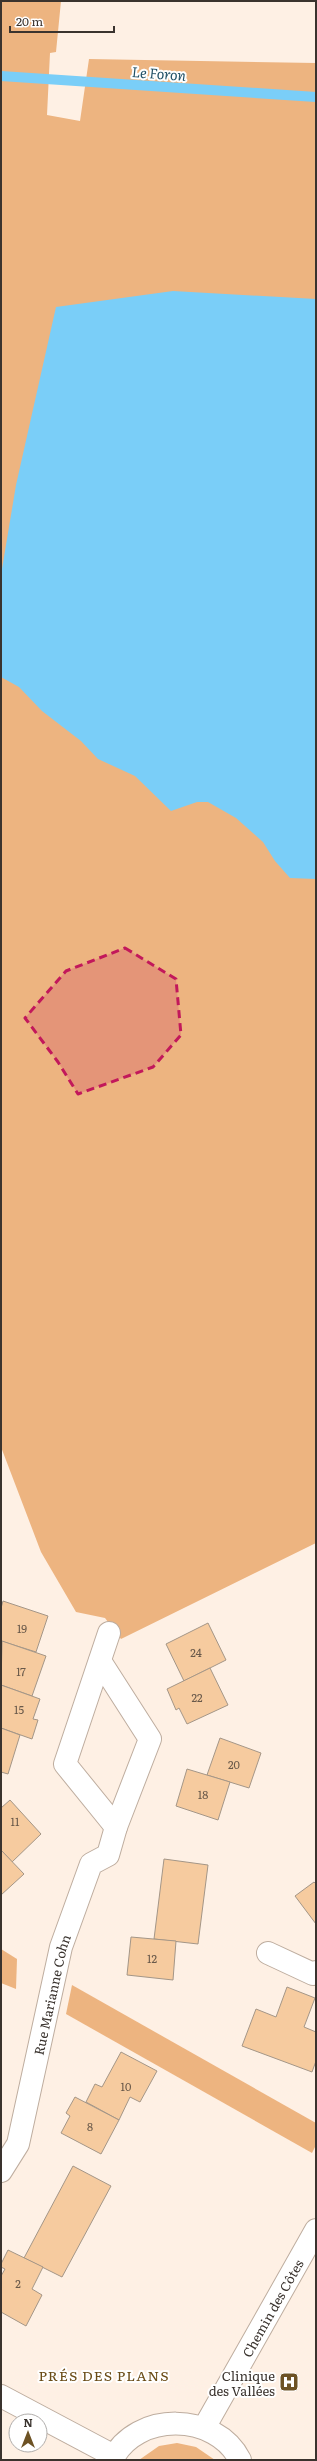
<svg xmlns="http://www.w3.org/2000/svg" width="317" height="2461" viewBox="0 0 317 2461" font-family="Literata,serif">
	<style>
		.green { fill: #edb480 }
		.water { fill: #7acef8 }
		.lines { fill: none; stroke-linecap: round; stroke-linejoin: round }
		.stream { stroke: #7acef8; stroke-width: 10 }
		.building { fill: #f6cb9f; stroke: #a49687 }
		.minor-casing { stroke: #bead9f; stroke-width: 24 }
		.minor { stroke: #fff; stroke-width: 22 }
		.marked { fill: #c2185b; fill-opacity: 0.2; stroke: #c2185b; stroke-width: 3; stroke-dasharray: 8 5; stroke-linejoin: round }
		.labels { text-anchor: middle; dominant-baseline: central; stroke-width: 4; stroke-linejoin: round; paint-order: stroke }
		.number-label { font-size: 11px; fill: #69594a }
		.street-label { font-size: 13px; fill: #3a332e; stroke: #fff }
		.poi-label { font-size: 13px; fill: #3a332e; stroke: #fff; text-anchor: end }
		.water-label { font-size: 14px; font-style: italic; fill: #225166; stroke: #fff }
		.neighbourhood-label { font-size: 14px; letter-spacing: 1px; fill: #6a4c16; stroke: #fff }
	</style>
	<rect width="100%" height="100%" fill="#fef0e4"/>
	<!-- green -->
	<g class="green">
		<path d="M1,1H61L56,52L50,53L47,115L80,121L89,59L316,63V1543L121,1639L105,1618L76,1612L41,1552L1,1447Z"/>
		<path d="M1,1949L17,1959L16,1989L1,1983Z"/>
		<path d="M72,1985L316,2123V2145L312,2153L66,2014Z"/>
		<path d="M177,2443L196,2447L215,2460H139L159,2446Z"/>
	</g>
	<!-- water -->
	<path class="water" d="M173,291L316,299V879L290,878L275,861L263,842L236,818L208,802H197L171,811L135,776L98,759L81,741L42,711L19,687L1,677V575L16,485L56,307Z"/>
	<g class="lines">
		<!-- stream -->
		<path class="stream" d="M1,76L316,97"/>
	</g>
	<!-- building -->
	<g class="building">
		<path d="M3,1601L48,1616L36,1652L1,1641V1608Z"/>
		<path d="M208,1623L226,1660L184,1681L166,1644Z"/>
		<path d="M2,1641L46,1656L32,1696L1,1685Z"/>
		<path d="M210,1668L228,1705L187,1724L179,1708L176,1710L167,1689Z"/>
		<path d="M1,1685L40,1699L33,1719L38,1720L32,1739L1,1728Z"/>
		<path d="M1,1728L20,1735L8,1774L1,1772Z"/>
		<path d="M220,1738L261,1753L249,1788L207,1775Z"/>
		<path d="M187,1769L230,1782L218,1820L176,1806Z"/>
		<path d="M10,1800L41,1834L12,1862L1,1850V1808Z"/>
		<path d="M1,1850L24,1874L1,1895Z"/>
		<path d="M164,1859L208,1865L198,1944L154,1939Z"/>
		<path d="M314,1882L316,1884V1924L295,1896Z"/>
		<path d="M131,1937L176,1941L173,1980L127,1975Z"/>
		<path d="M287,1987L315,1998L304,2027L316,2032V2061L312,2072L242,2046L256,2009L276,2017Z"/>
		<path d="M121,2052L157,2071L140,2102L130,2097L119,2120L86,2102L95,2084L102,2087Z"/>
		<path d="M75,2097L119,2120L101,2154L61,2133L70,2116L66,2113Z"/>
		<path d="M73,2166L111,2186L62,2277L24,2258Z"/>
		<path d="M8,2250L43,2267L32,2289L42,2295L26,2326L1,2312V2276L5,2269L1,2267V2264Z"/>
	</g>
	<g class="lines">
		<defs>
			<g id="minor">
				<path d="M109,1633L65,1764L116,1827"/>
				<path d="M268,1953L313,1974L316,1972"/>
				<path id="s1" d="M1,2171L18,2144L61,1947L91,1864L108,1855L116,1827L150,1739L100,1661"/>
				<path d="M1,2396L114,2456"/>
				<path id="s2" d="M204,2428L316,2230"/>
				<path d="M112,2460C136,2411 216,2412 240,2460"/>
			</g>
		</defs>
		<!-- minor casing -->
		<use href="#minor" class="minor-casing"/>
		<!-- minor -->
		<use href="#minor" class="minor"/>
	</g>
	<!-- marked area -->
	<path class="marked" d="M125,948L176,979L181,1035L153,1067L78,1094L58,1062L25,1018L66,971Z"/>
	<!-- icons -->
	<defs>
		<symbol id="hospital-square" viewBox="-11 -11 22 22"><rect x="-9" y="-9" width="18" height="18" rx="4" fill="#6d5224" stroke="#fff"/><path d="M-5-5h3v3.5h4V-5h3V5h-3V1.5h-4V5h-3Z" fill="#fff"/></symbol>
	</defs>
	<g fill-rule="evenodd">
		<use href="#hospital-square" x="278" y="2371" width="22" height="22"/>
	</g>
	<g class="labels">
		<!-- number labels -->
		<g class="number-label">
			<text x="22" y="1628">19</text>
			<text x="196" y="1652">24</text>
			<text x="21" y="1671">17</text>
			<text x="197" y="1697">22</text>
			<text x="19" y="1709">15</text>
			<text x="234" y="1764">20</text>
			<text x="203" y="1794">18</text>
			<text x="15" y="1821">11</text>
			<text x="152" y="1958">12</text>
			<text x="126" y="2086">10</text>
			<text x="90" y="2126">8</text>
			<text x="18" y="2283">2</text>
		</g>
		<!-- street labels -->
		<g class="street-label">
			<text stroke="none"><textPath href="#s1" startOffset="185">Rue Marianne Cohn</textPath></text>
			<text stroke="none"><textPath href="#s2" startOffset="138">Chemin des Côtes</textPath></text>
		</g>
		<!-- poi labels -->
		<g class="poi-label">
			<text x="275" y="2375">Clinique<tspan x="275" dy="15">des Vallées</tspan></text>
		</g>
		<!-- water labels -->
		<g class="water-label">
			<text transform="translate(159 73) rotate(4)">Le Foron</text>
		</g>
		<!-- neighbourhood labels -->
		<g class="neighbourhood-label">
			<text x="104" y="2375">PRÉS DES PLANS</text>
		</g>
	</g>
	<!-- border -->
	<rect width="317" height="2461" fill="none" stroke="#3a332e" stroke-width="4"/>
	<!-- north arrow -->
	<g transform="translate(28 2433)"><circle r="19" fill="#ffffff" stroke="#b0adab"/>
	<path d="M0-3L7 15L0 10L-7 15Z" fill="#6d5224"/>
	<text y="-6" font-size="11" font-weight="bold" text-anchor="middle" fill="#3a332e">N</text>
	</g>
	<!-- scale -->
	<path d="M10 26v6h104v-6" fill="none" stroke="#3a332e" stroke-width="2"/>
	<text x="16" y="26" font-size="12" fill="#3a332e" stroke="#ffffff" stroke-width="3" paint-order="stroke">20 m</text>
</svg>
